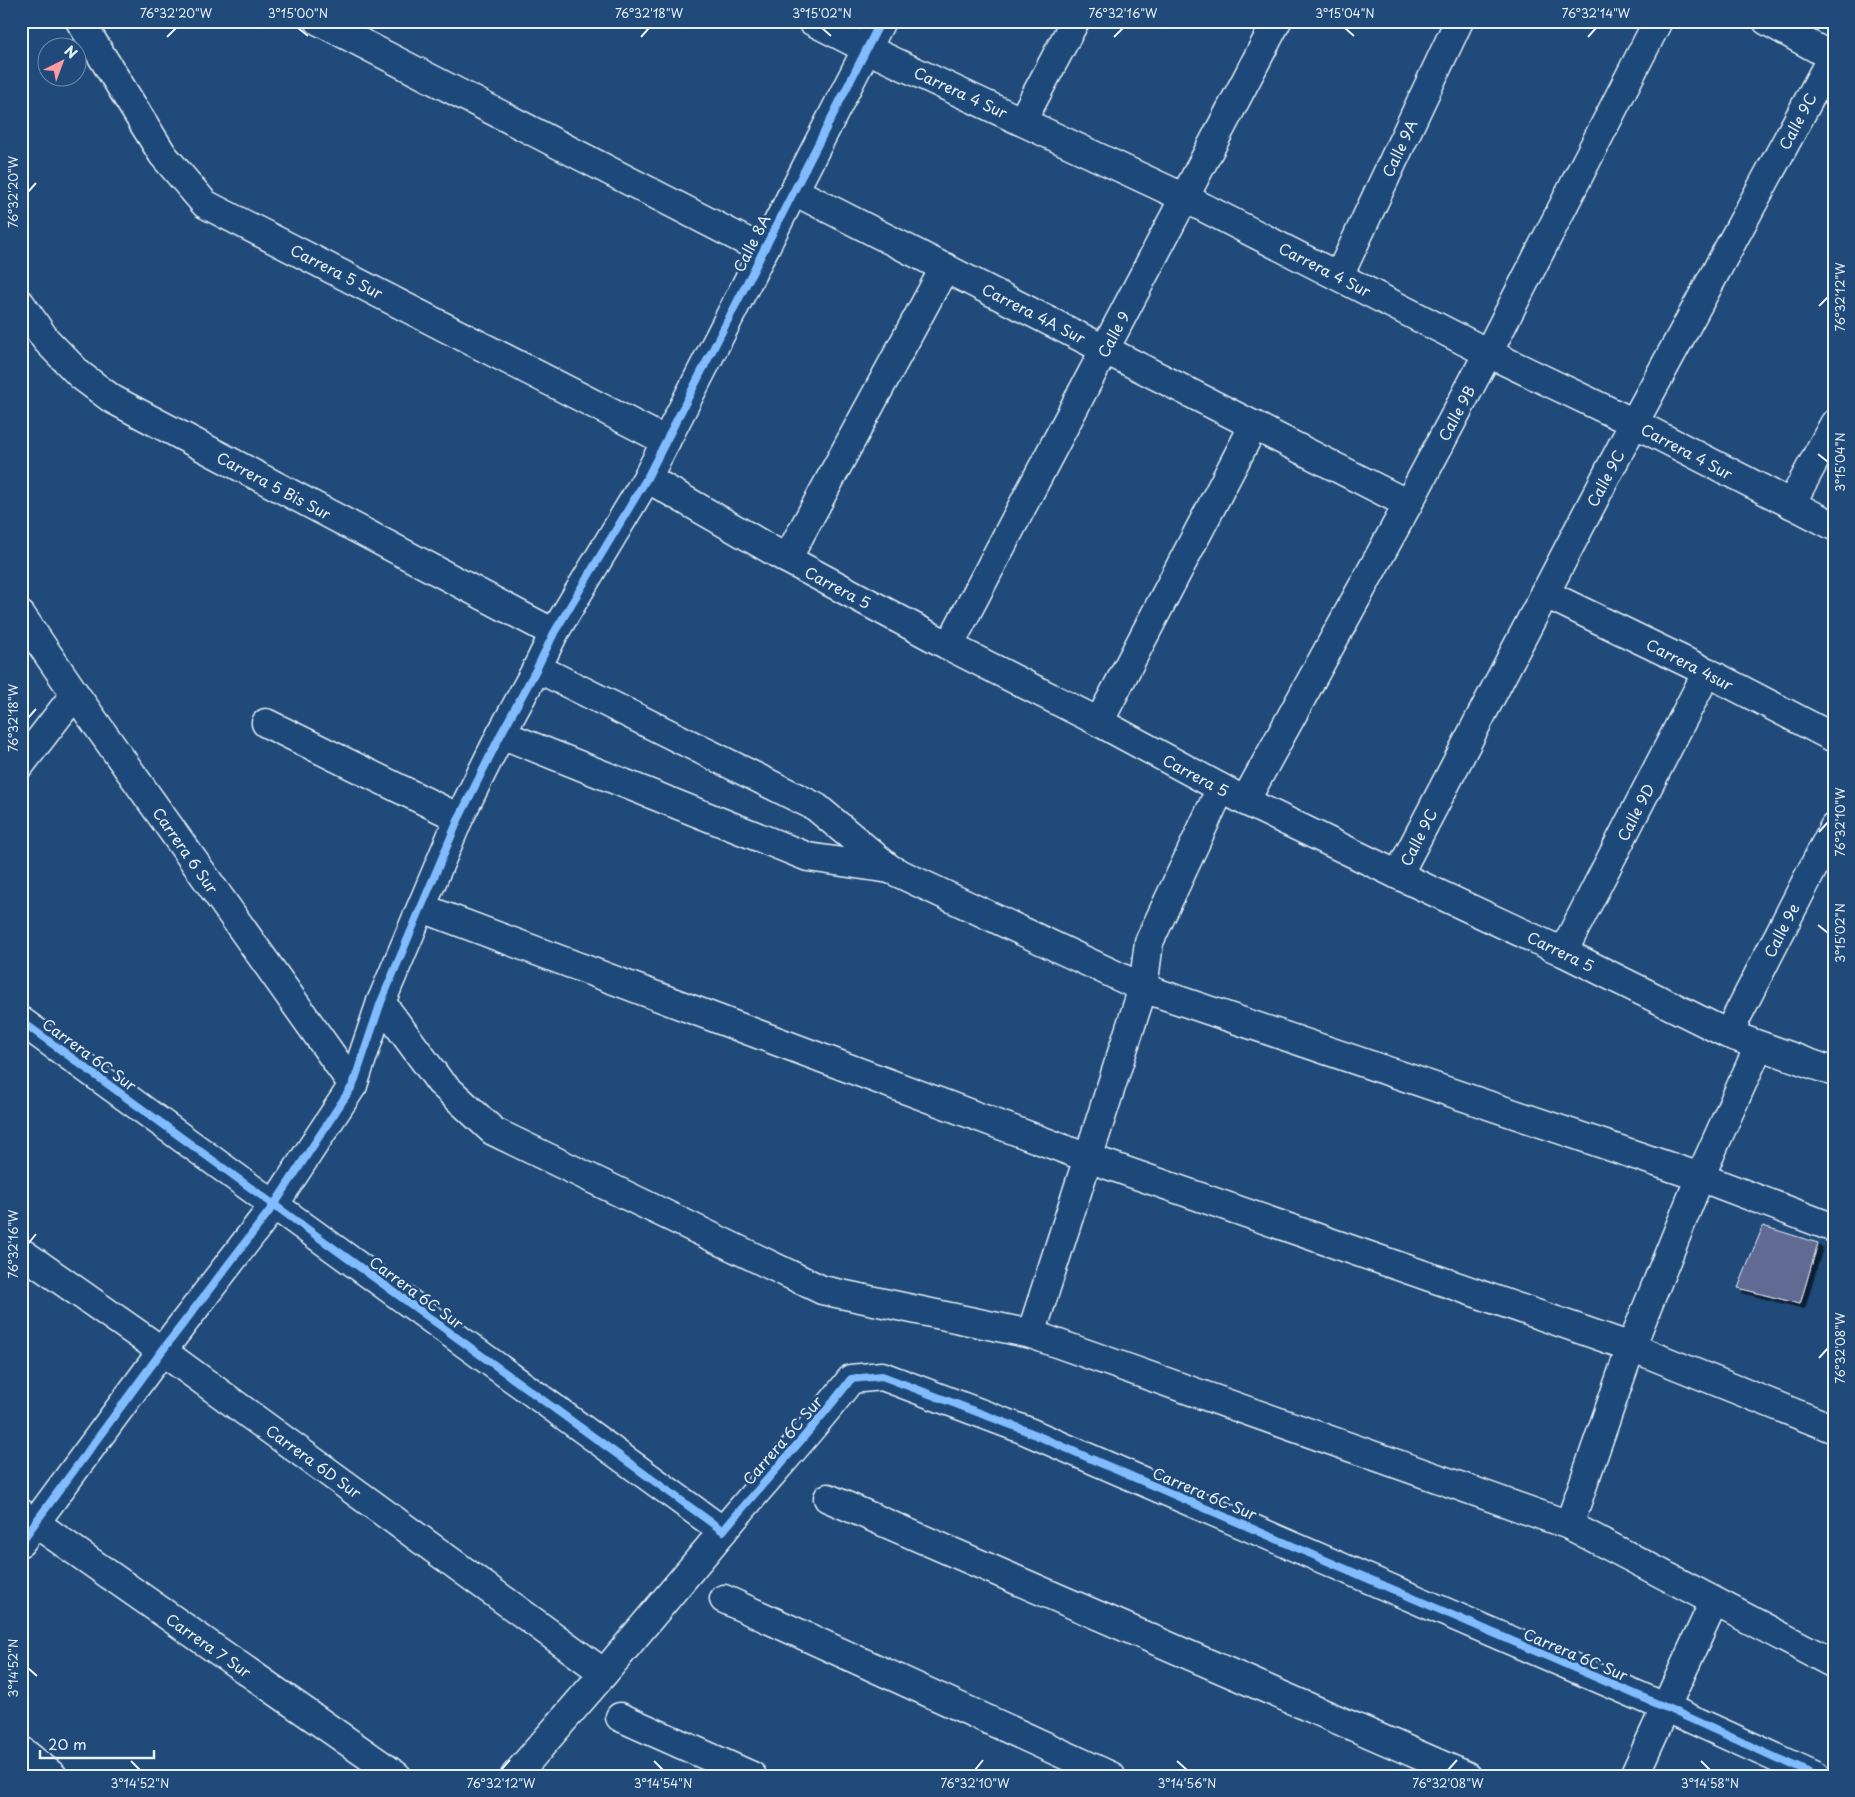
<svg xmlns="http://www.w3.org/2000/svg" width="1855" height="1797" viewBox="0 0 1855 1797" font-family="'Playpen Sans',sans-serif">
	<style>
		.building { fill: #606a93; stroke: #e8f1f8; filter: url(#shadow) }
		.lines { fill: none; stroke-linecap: round; stroke-linejoin: round }
		.street-casing { stroke: #e8f1f8; stroke-width: 31 }
		.street { stroke: #1f4a7a; stroke-width: 28 }
		.cycleway-casing { stroke: #1f4a7a; stroke-width: 11 }
		.cycleway { stroke: #80bcff; stroke-width: 8 }
		.ticks { fill: none; stroke: #e8f1f8; stroke-width: 2 }
		.labels { text-anchor: middle; dominant-baseline: central; stroke-width: 5; stroke-linejoin: round; paint-order: stroke }
		.street-label { font-size: 15px; fill: #e8f1f8; stroke: #1f4a7a }
		.neatline { fill: none; stroke: #e8f1f8; stroke-width: 2 }
		.ticks-label { font-size: 12px; text-anchor: middle; fill: #e8f1f8 }
	</style>
	<defs>
		<filter id="shadow"><feDropShadow dx="4.5" dy="4.5" stdDeviation="0" flood-color="#0009"/></filter>
	</defs>
	<rect width="100%" height="100%" fill="#1f4a7a"/>
	<filter id="ink" filterUnits="userSpaceOnUse"><feTurbulence type="fractalNoise" baseFrequency=".02" numOctaves="2"/><feDisplacementMap in="SourceGraphic" scale="10" xChannelSelector="R" yChannelSelector="G"/><feConvolveMatrix kernelMatrix="1 2 1 2 8 2 1 2 1" color-interpolation-filters="sRGB"/></filter>
	<g filter="url(#ink)">
		<!-- building -->
		<path class="building" d="M1763,1226L1818,1243L1800,1304L1738,1288Z"/>
		<g class="lines">
			<defs>
				<g id="street">
					<path d="M80,21L163,155L205,204L666,441"/>
					<path d="M319,21L763,250"/>
					<path d="M812,21L867,49L1185,198L1488,353L1634,423L1834,526"/>
					<path d="M1767,21L1834,58"/>
					<path d="M1022,121L1075,21"/>
					<path d="M794,191L1408,504"/>
					<path d="M1339,276L1459,21"/>
					<path d="M21,304L46,340L80,375L112,399L554,633"/>
					<path d="M647,478L787,559L949,646L1099,722L1245,801L1398,875L1563,952L1728,1034L1834,1072"/>
					<path d="M1791,504L1834,424"/>
					<path d="M787,559L945,267"/>
					<path d="M1544,593L1707,672L1834,738"/>
					<path d="M21,615L75,694L353,1085"/>
					<path d="M949,646L1277,21"/>
					<path d="M537,668L816,807L890,869"/>
					<path d="M1099,722L1254,425"/>
					<path d="M266,723L459,818"/>
					<path d="M501,734L808,857L890,869L1143,988L1700,1177L1834,1228"/>
					<path d="M21,764L75,694"/>
					<path d="M1245,801L1408,504L1488,353L1658,21"/>
					<path d="M1398,875L1634,423L1832,57"/>
					<path d="M422,908L1088,1158L1631,1347L1834,1429"/>
					<path d="M1563,952L1707,672"/>
					<path d="M381,1002L440,1082L493,1131L822,1290L1031,1334L1569,1525L1834,1664"/>
					<path d="M21,1021L723,1531C765,1480 811,1432 851,1379L882,1376L1022,1429L1667,1708L1816,1776"/>
					<path d="M1728,1034L1834,827"/>
					<path d="M21,1252L162,1351L604,1673"/>
					<path d="M1031,1334L1143,988L1149,942L1221,788"/>
					<path d="M828,1498L1467,1776"/>
					<path d="M21,1513L397,1776"/>
					<path d="M1569,1525L1631,1347L1700,1177L1759,1046"/>
					<path d="M21,1542L162,1351L274,1205L353,1085L381,1002L459,818L501,734L537,668L554,633L647,478L881,21"/>
					<path d="M724,1599L1111,1776"/>
					<path d="M620,1717L752,1776"/>
					<path d="M21,1750L53,1776"/>
					<path d="M515,1776L605,1672L723,1531"/>
					<path d="M1634,1776L1714,1602"/>
				</g>
			</defs>
			<!-- street casing -->
			<use href="#street" class="street-casing"/>
			<!-- street -->
			<use href="#street" class="street"/>
			<defs>
				<g id="cycleway">
					<path d="M21,1021L723,1531C765,1480 811,1432 851,1379L882,1376L1022,1429L1667,1708L1816,1776"/>
					<path d="M21,1542L162,1351L274,1205L353,1085L381,1002L459,818L501,734L537,668L554,633L647,478L881,21"/>
				</g>
			</defs>
			<!-- cycleway casing -->
			<use href="#cycleway" class="cycleway-casing"/>
			<!-- cycleway -->
			<use href="#cycleway" class="cycleway"/>
		</g>
	</g>
	<!-- ticks -->
	<path class="ticks" d="M298,28L308,36M822,28L831,36M1345,28L1354,36M167,37L176,28M641,37L649,28M1114,37L1123,28M1588,37L1596,28M28,192L36,183M1819,306L1828,297M1818,454L1828,462M28,718L36,709M1819,832L1828,822M1818,925L1828,933M28,1244L36,1234M1819,1358L1828,1348M28,1668L37,1676M131,1761L140,1770M654,1761L663,1770M1177,1761L1187,1770M1701,1761L1710,1770M501,1770L510,1760M975,1770L983,1760M1448,1770L1457,1760"/>
	<g class="labels">
		<!-- street labels -->
		<g class="street-label">
			<text transform="translate(961 92) rotate(25)">Carrera 4 Sur</text>
			<text transform="translate(1797 121) rotate(-62)">Calle 9C</text>
			<text transform="translate(1399 148) rotate(-65)">Calle 9A</text>
			<text transform="translate(751 243) rotate(-63)">Calle 8A</text>
			<text transform="translate(1325 269) rotate(27)">Carrera 4 Sur</text>
			<text transform="translate(337 271) rotate(27)">Carrera 5 Sur</text>
			<text transform="translate(1034 313) rotate(27)">Carrera 4A Sur</text>
			<text transform="translate(1113 334) rotate(-62)">Calle 9</text>
			<text transform="translate(1456 413) rotate(-62)">Calle 9B</text>
			<text transform="translate(1687 451) rotate(28)">Carrera 4 Sur</text>
			<text transform="translate(1605 478) rotate(-62)">Calle 9C</text>
			<text transform="translate(274 485) rotate(28)">Carrera 5 Bis Sur</text>
			<text transform="translate(838 587) rotate(28)">Carrera 5</text>
			<text transform="translate(1690 664) rotate(27)">Carrera 4sur</text>
			<text transform="translate(1196 775) rotate(28)">Carrera 5</text>
			<text transform="translate(1635 812) rotate(-63)">Calle 9D</text>
			<text transform="translate(1418 837) rotate(-63)">Calle 9C</text>
			<text transform="translate(186 850) rotate(55)">Carrera 6 Sur</text>
			<text transform="translate(1781 930) rotate(-63)">Calle 9e</text>
			<text transform="translate(1561 951) rotate(26)">Carrera 5</text>
			<text transform="translate(90 1054) rotate(36)">Carrera 6C Sur</text>
			<text transform="translate(417 1292) rotate(36)">Carrera 6C Sur</text>
			<text transform="translate(782 1440) rotate(-49)">Carrera 6C Sur</text>
			<text transform="translate(314 1461) rotate(36)">Carrera 6D Sur</text>
			<text transform="translate(1205 1493) rotate(23)">Carrera 6C Sur</text>
			<text transform="translate(209 1645) rotate(35)">Carrera 7 Sur</text>
			<text transform="translate(1576 1654) rotate(23)">Carrera 6C Sur</text>
		</g>
	</g>
	<!-- margin -->
	<rect width="1855" height="1797" fill="none" stroke="#1f4a7a" stroke-width="55"/>
	<!-- north arrow -->
	<g transform="translate(62 62) rotate(42)"><circle r="24" fill="#1f4a7a" stroke="#6f8dac"/>
	<path d="M0-4L9 19L0 12L-9 19Z" fill="#ff9aa2"/>
	<text y="-8" font-size="14" font-weight="bold" text-anchor="middle" fill="#e8f1f8">N</text>
	</g>
	<!-- scale -->
	<path d="M40 1750v8h114v-8" fill="none" stroke="#e8f1f8" stroke-width="2.5"/>
	<text x="48" y="1750" font-size="15" fill="#e8f1f8" stroke="#1f4a7a" stroke-width="4" paint-order="stroke">20 m</text>
	<rect x="28" y="28" width="1800" height="1742" class="neatline"/>
	<g class="ticks-label">
		<text x="176" y="18">76°32'20"W</text>
		<text x="298" y="18">3°15'00"N</text>
		<text x="649" y="18">76°32'18"W</text>
		<text x="822" y="18">3°15'02"N</text>
		<text x="1123" y="18">76°32'16"W</text>
		<text x="1345" y="18">3°15'04"N</text>
		<text x="1596" y="18">76°32'14"W</text>
		<text transform="translate(14 192) rotate(-90)" y="4">76°32'20"W</text>
		<text transform="translate(1841 297) rotate(-90)" y="4">76°32'12"W</text>
		<text transform="translate(1841 462) rotate(-90)" y="4">3°15'04"N</text>
		<text transform="translate(14 718) rotate(-90)" y="4">76°32'18"W</text>
		<text transform="translate(1841 822) rotate(-90)" y="4">76°32'10"W</text>
		<text transform="translate(1841 933) rotate(-90)" y="4">3°15'02"N</text>
		<text transform="translate(14 1244) rotate(-90)" y="4">76°32'16"W</text>
		<text transform="translate(1841 1348) rotate(-90)" y="4">76°32'08"W</text>
		<text transform="translate(14 1668) rotate(-90)" y="4">3°14'52"N</text>
		<text x="140" y="1788">3°14'52"N</text>
		<text x="501" y="1788">76°32'12"W</text>
		<text x="663" y="1788">3°14'54"N</text>
		<text x="975" y="1788">76°32'10"W</text>
		<text x="1187" y="1788">3°14'56"N</text>
		<text x="1448" y="1788">76°32'08"W</text>
		<text x="1710" y="1788">3°14'58"N</text>
	</g>
</svg>
